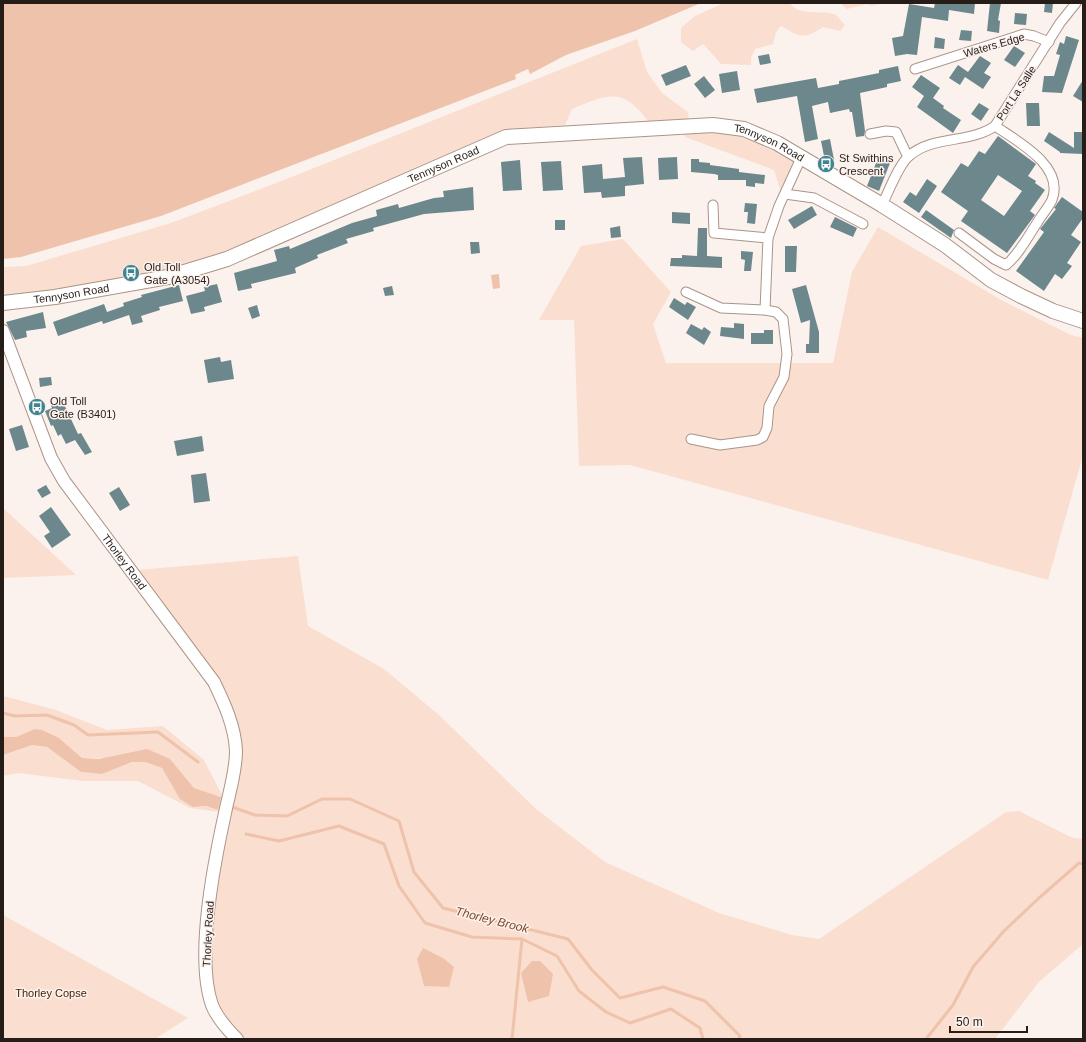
<svg xmlns="http://www.w3.org/2000/svg" width="1086" height="1042" viewBox="0 0 1086 1042" font-family="Arial,sans-serif">
	<style>
		.green { fill: #faded0 }
		.water { fill: #efc2ab }
		.lines { fill: none; stroke-linecap: round; stroke-linejoin: round }
		.stream { stroke: #efc2ab; stroke-width: 3 }
		.building { fill: #6c888d; fill-rule: evenodd }
		.minor-casing { stroke: #ab9488; stroke-width: 11 }
		.secondary-casing { stroke: #ab9488; stroke-width: 14 }
		.primary-casing { stroke: #ab9488; stroke-width: 16 }
		.minor { stroke: #fff; stroke-width: 9 }
		.secondary { stroke: #fff; stroke-width: 12 }
		.primary { stroke: #fff; stroke-width: 14 }
		.labels { text-anchor: middle; dominant-baseline: central; stroke-width: 3; stroke-linejoin: round; paint-order: stroke }
		.street-label { font-size: 11px; fill: #261d19; stroke: #fcf2ed }
		.poi-label { font-size: 11px; fill: #261d19; stroke: #fcf2ed; text-anchor: start }
		.park-label { font-size: 11px; fill: #4b2108; stroke: #fcf2ed }
		.water-label { font-size: 12px; font-style: italic; fill: #7f4626; stroke: #fcf2ed }
	</style>
	<rect width="100%" height="100%" fill="#fcf2ed"/>
	<!-- green -->
	<g class="green">
		<path d="M724,3H790C798,17 823,9 836,15C839,17 842,22 845,25L840,31L823,27C804,40 800,37 781,26L776,32L773,44L755,49L751,58V65L721,64L703,44L693,51L681,42V28L695,16Z"/>
		<path d="M840,3H883L871,6L867,4L847,9Z"/>
		<path d="M637,39L647,72L662,93L688,112L689,120L648,121C622,87 609,94 572,109L565,125L509,129L382,183L225,253L167,271L54,291L3,297V267L26,266L171,223L284,180Z"/>
		<path d="M681,126L732,127L801,158L783,198L774,170L685,137Z"/>
		<path d="M878,227L1003,301L1071,335L1083,338V455L1048,580L630,465L579,466L574,320H539L581,246L623,239L671,292L653,324L666,363H833L852,272Z"/>
		<path d="M3,508L76,575L3,578Z"/>
		<path d="M298,556L308,626L384,669L440,716L535,808L605,862L719,913L792,935L819,939L1006,812L1019,811L1073,838L1083,839V944L1039,982L995,1039H242L223,1016L217,1004L209,971L214,905L238,726L137,570Z"/>
		<path d="M3,696L56,710L107,730L163,726L204,760L223,797L219,812L190,808L138,781H83L18,773L3,776V755L32,745L47,747L81,772L102,774L132,762H145L162,768L193,807L206,806L218,810L221,797L194,788L170,759L82,758L59,738L35,729L16,737H3Z"/>
		<path d="M3,915L188,1018L155,1039H3Z"/>
	</g>
	<!-- water -->
	<g class="water">
		<path d="M3,3H701L635,31L566,55L530,74L528,69L515,75L516,79L161,216L21,257L3,259Z"/>
		<path d="M499,274L500,288L493,289L491,275Z"/>
		<path d="M35,729L42,730L59,738L82,758L99,759L147,749L170,759L194,788L221,797L218,810L206,806L193,807L180,799L162,768L145,762H132L102,774L81,772L47,747L32,745L3,755V737H16Z"/>
		<path d="M423,948L443,958L454,967L449,987L424,986L417,959Z"/>
		<path d="M532,961H540L553,974L549,996L528,1002L521,973Z"/>
	</g>
	<g class="lines">
		<!-- stream -->
		<g class="stream">
			<path d="M3,713L15,716L47,715L74,725L88,735L158,732L198,762"/>
			<path d="M229,806L255,815L287,816L322,799H350L399,821L414,872L443,908L568,939L592,970L620,998L663,987L705,1001L740,1036L739,1039"/>
			<path d="M246,834L279,841L339,826L384,844L399,886L425,923L472,937L522,939L557,956L579,991L606,1012L630,1023L671,1009L700,1028L703,1039"/>
			<path d="M512,1039L522,939"/>
			<path d="M926,1039L953,1005L973,967L1004,931L1039,898L1079,863L1083,864"/>
		</g>
	</g>
	<!-- building -->
	<g class="building">
		<path d="M935,3H975L974,14L949,10L948,21L922,17L917,55L907,54L895,56L892,38L903,36L909,4L934,8Z"/>
		<path d="M990,3H1001L998,20L1000,21L999,33L987,31Z"/>
		<path d="M1045,3H1053L1052,13L1044,12Z"/>
		<path d="M1015,13L1027,14L1026,25L1014,24Z"/>
		<path d="M961,30L972,31L971,41L959,40Z"/>
		<path d="M1066,36L1079,40L1062,93L1042,92L1044,76H1054L1060,55L1056,54L1060,42L1064,44Z"/>
		<path d="M935,37L945,39L944,49L934,48Z"/>
		<path d="M1014,46L1025,53L1015,67L1004,60Z"/>
		<path d="M769,54L771,63L760,65L758,56Z"/>
		<path d="M980,56L991,63L984,73L991,77L983,89L965,77L960,85L949,78L958,65L968,72Z"/>
		<path d="M686,65L691,76L666,86L661,75Z"/>
		<path d="M898,66L901,81L887,84V87L860,93L865,131L864,136L856,137L852,112H850L849,109L830,113L828,102L812,106L818,139L805,142L797,96L757,103L754,89L816,78L818,88L839,84V81L879,73V70Z"/>
		<path d="M737,71L740,90L722,93L719,74Z"/>
		<path d="M921,75L940,88L933,98L944,106L943,108L961,120L953,133L917,107L924,96L912,87Z"/>
		<path d="M704,76L715,90L705,98L694,84Z"/>
		<path d="M1083,80V102L1073,96Z"/>
		<path d="M979,103L989,109L981,121L971,114Z"/>
		<path d="M1026,103H1039L1040,126H1027Z"/>
		<path d="M1049,132L1074,148V132H1083V154L1060,153V152L1044,141Z"/>
		<path d="M998,136L1036,164L1028,176L1036,181L1035,183L1045,190L1030,211L1035,215L1007,253L961,221L968,211L941,192L961,163L968,167L979,151L985,154ZM998,175L1022,191L1004,216L981,200Z"/>
		<path d="M830,139L834,160L825,161L821,141Z"/>
		<path d="M642,157L644,184L625,186V196L602,198L601,192L584,193L582,166L602,164L603,179L625,177L623,158Z"/>
		<path d="M677,157L678,179L659,180L658,158Z"/>
		<path d="M878,158L890,163L879,191L867,186Z"/>
		<path d="M691,159H699V162L710,163V165L739,169V172L765,175L764,184L755,183V187L746,186V180H718V175L714,174L691,172Z"/>
		<path d="M520,160L522,190L503,191L501,162Z"/>
		<path d="M561,161L563,190L543,191L541,162Z"/>
		<path d="M927,179L937,186L919,213L903,202L910,192L916,196Z"/>
		<path d="M473,187L474,210L424,214L373,228L374,231L346,239L348,243L317,255L318,258L295,268L296,273L251,284L252,288L238,291L234,273L277,261L274,250L289,246L290,249L352,223L377,216L376,210L398,204L399,208L434,198L444,197L443,191Z"/>
		<path d="M1062,197L1083,212V218L1071,235L1081,242L1067,263L1072,266L1062,279L1055,274L1044,291L1016,271L1044,232L1040,229L1056,209L1054,208Z"/>
		<path d="M745,203L757,204L755,224L747,223L748,212H744Z"/>
		<path d="M812,206L817,215L794,229L788,220Z"/>
		<path d="M926,210L954,230L951,238L921,217Z"/>
		<path d="M672,212L690,213V224L672,223Z"/>
		<path d="M835,217L857,228L853,237L830,227Z"/>
		<rect x="555" y="220" width="10" height="10"/>
		<path d="M620,226L621,237L611,238L610,228Z"/>
		<path d="M698,228H707V256L722,257V268L670,266L671,258H682V255L697,256Z"/>
		<path d="M470,242H479L480,253L471,254Z"/>
		<path d="M785,246H797L796,272H785Z"/>
		<path d="M741,251L753,252L751,271H744L745,260L741,259Z"/>
		<path d="M217,284L222,302L204,307L205,311L191,314L186,296L205,291L204,287Z"/>
		<path d="M179,285L183,301L159,307L160,310L141,316L143,322L132,325L129,315L103,324L102,321L58,336L53,322L104,304L107,312L124,306L123,303L142,297L141,295Z"/>
		<path d="M806,285L819,332V353H806V344H809L810,320L801,323L792,289Z"/>
		<path d="M392,286L394,295L385,296L383,288Z"/>
		<path d="M674,298L685,305L687,302L696,307L688,320L669,307Z"/>
		<path d="M257,305L260,316L252,319L248,308Z"/>
		<path d="M43,312L46,328L26,331L27,337L15,340L6,322Z"/>
		<path d="M734,323L744,324V339L720,336L721,327L734,328Z"/>
		<path d="M691,324L702,330L704,327L711,332L704,345L686,333Z"/>
		<path d="M764,330H773V344H751V333H764Z"/>
		<path d="M220,357L221,362L231,360L234,379L208,383L204,360Z"/>
		<path d="M51,377L52,385L40,387L39,378Z"/>
		<path d="M62,400L78,434L81,433L92,452L85,455L75,440L66,444L61,434L58,436L53,425L51,426L45,411L52,408L51,405Z"/>
		<path d="M22,425L29,447L16,451L9,429Z"/>
		<path d="M202,436L204,451L177,456L174,441Z"/>
		<path d="M206,473L210,501L194,503L191,475Z"/>
		<path d="M46,485L51,493L42,498L37,490Z"/>
		<path d="M119,487L130,505L120,511L109,493Z"/>
		<path d="M51,507L71,535L52,548L44,536L50,532L39,516Z"/>
	</g>
	<g class="lines">
		<defs>
			<g id="minor">
				<path d="M915,69L1024,34L1034,36L1049,42"/>
				<path d="M870,134L886,131L896,132L908,157"/>
				<path d="M785,194L814,198L863,224"/>
				<path d="M713,205L714,233L768,238L779,206L801,158"/>
				<path d="M882,205C888,193 899,164 909,156C933,135 969,144 995,126L1060,23L1076,3"/>
				<path d="M959,233L994,259L1006,265C1019,254 1027,238 1037,223C1041,216 1048,208 1052,200C1065,166 1017,141 995,126"/>
				<path d="M686,292L721,308L765,310L776,312L783,319L787,354L784,377L769,406L767,428L763,437L757,440L720,445L691,439"/>
				<path d="M765,310L768,238"/>
			</g>
			<g id="secondary">
				<path id="s1" d="M3,331L51,458L64,481L214,682C224,703 235,726 236,751C236,772 229,793 225,813C214,863 195,957 212,1005C217,1018 227,1029 237,1039"/>
			</g>
			<g id="primary">
				<path id="s2" d="M3,303L55,297L168,277L227,259L506,137L713,125L744,129L777,143L882,205L945,245L991,280L1021,296L1053,311L1083,321"/>
			</g>
		</defs>
		<!-- minor casing -->
		<use href="#minor" class="minor-casing"/>
		<!-- secondary casing -->
		<use href="#secondary" class="secondary-casing"/>
		<!-- primary casing -->
		<use href="#primary" class="primary-casing"/>
		<!-- minor -->
		<use href="#minor" class="minor"/>
		<!-- secondary -->
		<use href="#secondary" class="secondary"/>
		<!-- primary -->
		<use href="#primary" class="primary"/>
	</g>
	<!-- icons -->
	<defs>
		<symbol id="bus-disc" viewBox="-11 -11 22 22"><circle r="9.5" fill="#3f8590" stroke="#fcf2ed"/><path d="M-5-6H5V4H4V6H2V4H-2V6H-4V4H-5ZM-3.5-4V0h7V-4ZM-3.5 1.2v1.5H-2V1.2ZM2 1.2v1.5H3.5V1.2Z" fill="#fff"/></symbol>
	</defs>
	<g fill-rule="evenodd">
		<use href="#bus-disc" x="816" y="154" width="20" height="20"/>
		<use href="#bus-disc" x="121" y="263" width="20" height="20"/>
		<use href="#bus-disc" x="27" y="397" width="20" height="20"/>
	</g>
	<g class="labels">
		<!-- street labels -->
		<g class="street-label">
			<text transform="translate(994 45) rotate(-16)">Waters Edge</text>
			<text transform="translate(1016 93) rotate(-57)">Port La Salle</text>
			<text stroke="none"><textPath href="#s2" startOffset="800">Tennyson Road</textPath></text>
			<text stroke="none"><textPath href="#s2" startOffset="465">Tennyson Road</textPath></text>
			<text stroke="none"><textPath href="#s2" startOffset="69">Tennyson Road</textPath></text>
			<text stroke="none"><textPath href="#s1" startOffset="263">Thorley Road</textPath></text>
			<text transform="translate(208 934) rotate(-87)">Thorley Road</text>
		</g>
		<!-- poi labels -->
		<g class="poi-label">
			<text x="839" y="158">St Swithins<tspan x="839" dy="13">Crescent</tspan></text>
			<text x="144" y="267">Old Toll<tspan x="144" dy="13">Gate (A3054)</tspan></text>
			<text x="50" y="401">Old Toll<tspan x="50" dy="13">Gate (B3401)</tspan></text>
		</g>
		<!-- park labels -->
		<g class="park-label">
			<text x="51" y="993">Thorley Copse</text>
		</g>
		<!-- water labels -->
		<g class="water-label">
			<text transform="translate(492 920) rotate(14)">Thorley Brook</text>
		</g>
	</g>
	<!-- border -->
	<rect width="1086" height="1042" fill="none" stroke="#261d19" stroke-width="8"/>
	<!-- scale -->
	<path d="M950 1026v6h77v-6" fill="none" stroke="#261d19" stroke-width="2"/>
	<text x="956" y="1026" font-size="12" fill="#261d19" stroke="#fcf2ed" stroke-width="3" paint-order="stroke">50 m</text>
</svg>
